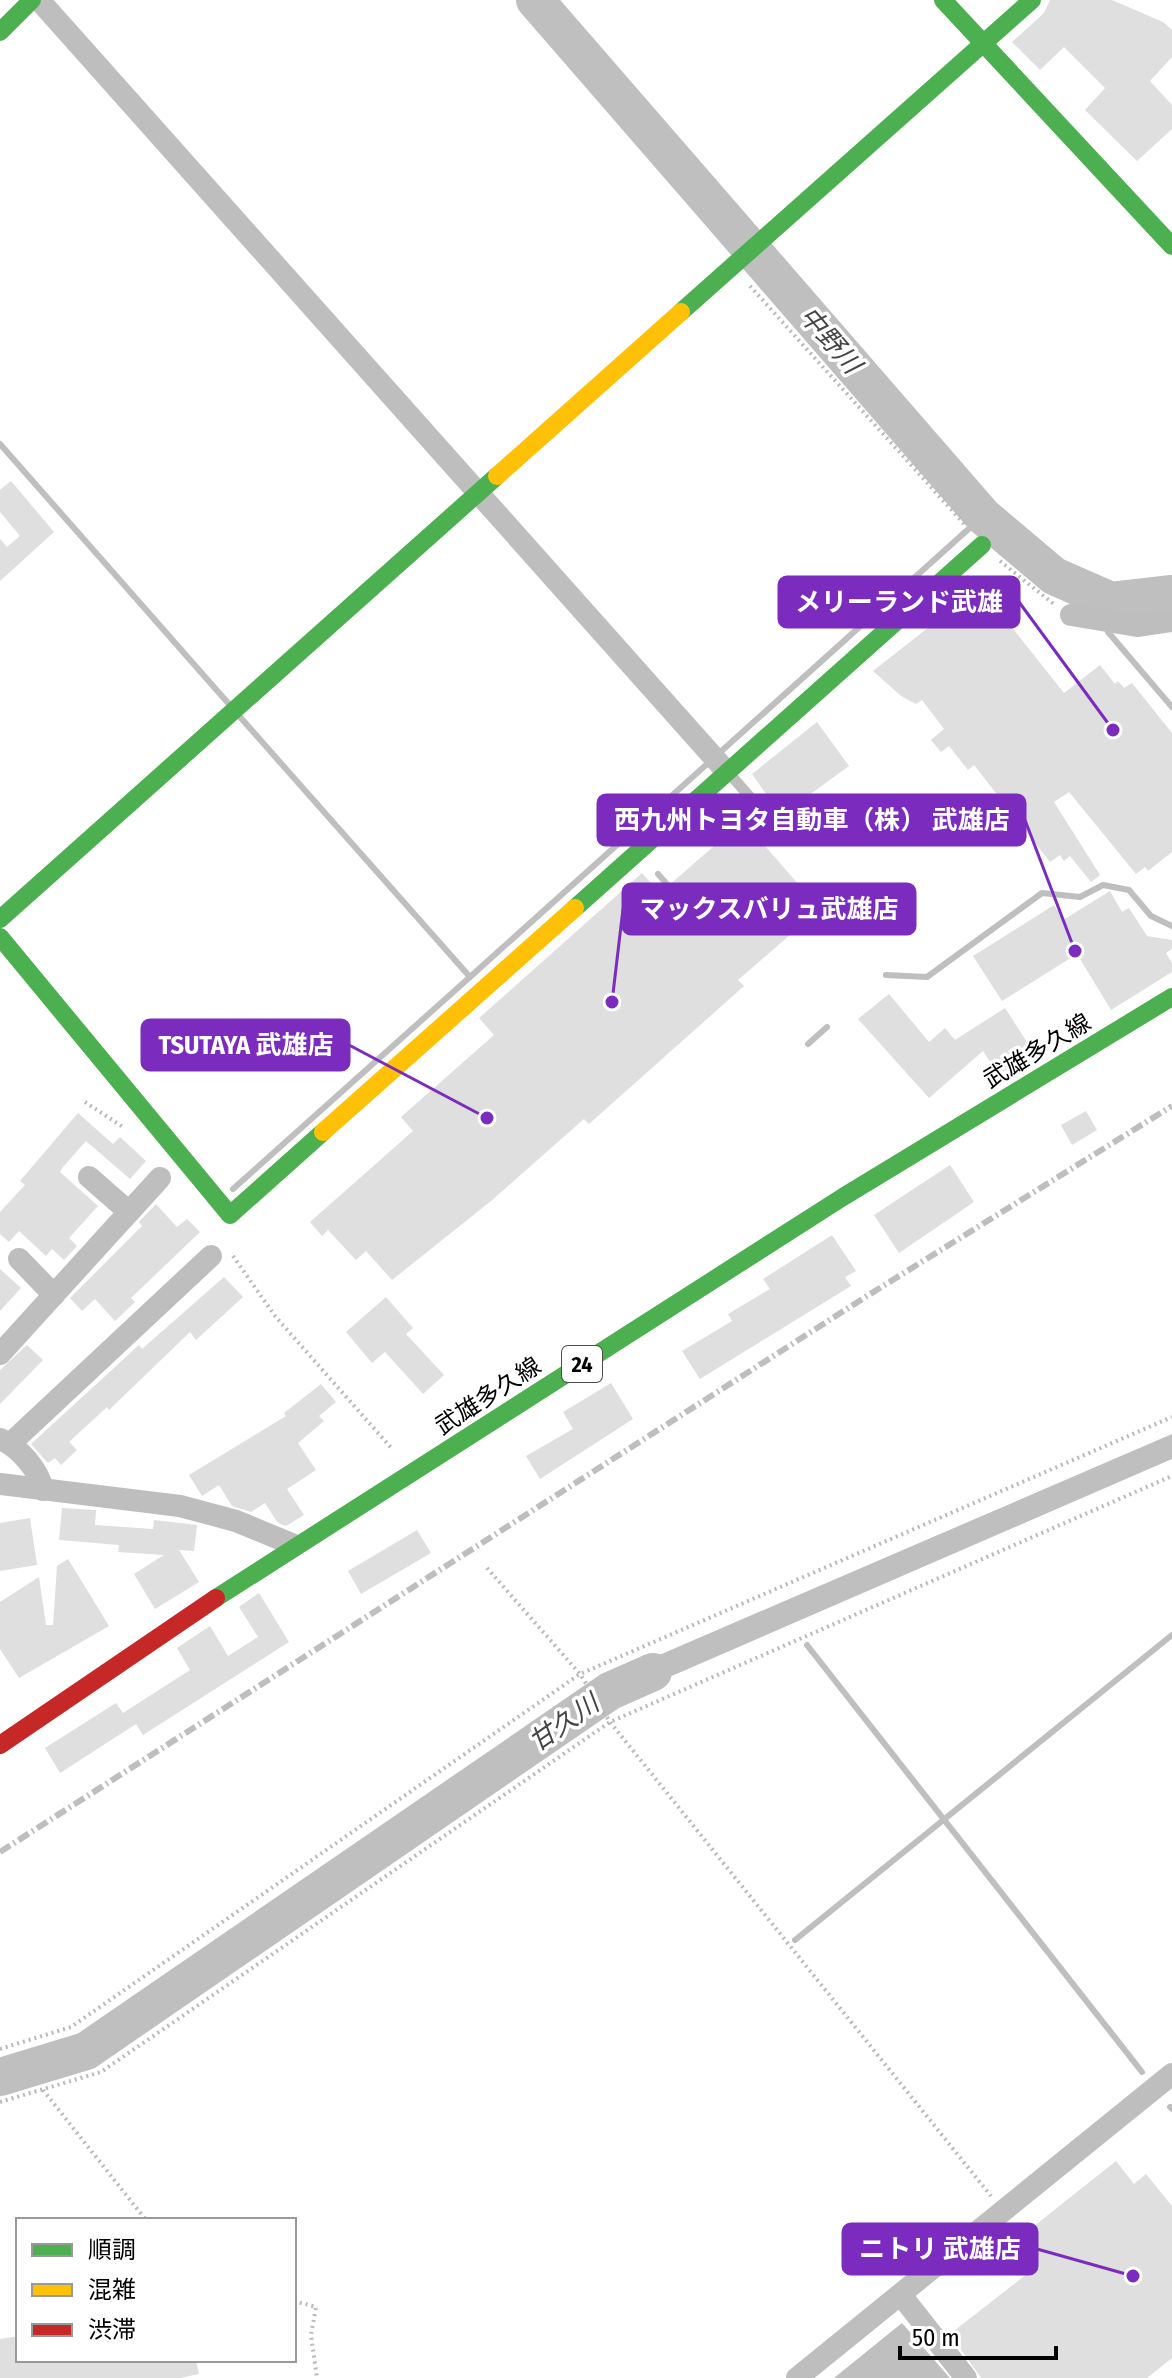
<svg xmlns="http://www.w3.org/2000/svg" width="1172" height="2378" viewBox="0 0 1172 2378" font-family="'Fira Sans Condensed','Noto Sans JP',sans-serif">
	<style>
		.water { fill: #bfbfbf }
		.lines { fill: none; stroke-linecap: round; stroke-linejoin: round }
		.stream { stroke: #bfbfbf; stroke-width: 6 }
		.river { stroke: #bfbfbf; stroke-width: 38 }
		.building { fill: #dfdfdf }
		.path { stroke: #b9b9b9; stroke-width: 4; stroke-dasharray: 2 4; stroke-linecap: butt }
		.lane { stroke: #bebebe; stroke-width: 11 }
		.street { stroke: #bebebe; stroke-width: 22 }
		.fast { stroke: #4caf50; stroke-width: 18 }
		.slow { stroke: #ffc107; stroke-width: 18 }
		.jam { stroke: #c62828; stroke-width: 18 }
		.rail { stroke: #bebebe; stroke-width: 6; stroke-dasharray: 12 4 2 4; stroke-linecap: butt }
		.labels { text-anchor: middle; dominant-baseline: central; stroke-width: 7; stroke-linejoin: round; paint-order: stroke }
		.shield { fill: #fff; stroke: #4c4c4c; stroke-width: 2 }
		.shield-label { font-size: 22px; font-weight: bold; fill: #000 }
		.street-label { font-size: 24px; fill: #000; stroke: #fff }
		.water-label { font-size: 26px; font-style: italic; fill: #444; stroke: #fff }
		.leader { fill: none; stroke: #7b2cbf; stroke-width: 3 }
		.callout-dot { fill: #7b2cbf; stroke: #fff; stroke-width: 3 }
		.callout { fill: #7b2cbf; stroke: #7b2cbf; stroke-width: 3 }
		.callout-label { font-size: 26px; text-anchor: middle; font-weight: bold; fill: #fff }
	</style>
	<rect width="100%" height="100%" fill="#fff"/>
	<!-- water -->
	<g class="water">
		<path d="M1172,1434V1459L614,1701L599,1681Z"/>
		<path d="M902,2323L950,2378H834Z"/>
	</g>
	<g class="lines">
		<!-- stream -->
		<g class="stream">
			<path d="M0,444L228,703"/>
			<path d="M1108,632L1172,707"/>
			<path d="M240,717L470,977L983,516"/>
			<path d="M658,874L672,890"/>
			<path d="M886,975L927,977L1042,893L1080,897L1103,885L1129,890L1151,916L1172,926"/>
			<path d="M808,1044L827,1027"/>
			<path d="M233,1189L470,977"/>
			<path d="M807,1645L1142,2072"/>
			<path d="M795,1940L1172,1635"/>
			<path d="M1170,2107L1172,2109"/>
		</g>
		<!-- river -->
		<g class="river">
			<path d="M535,0L983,516L1054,576L1111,601L1172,594"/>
			<path d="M0,2077L86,2051L610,1691L653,1672"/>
		</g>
	</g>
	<!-- building -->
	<g class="building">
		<path d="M1050,0H1112L1163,22L1172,30V57L1150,81L1172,105V129L1137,161L1085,110L1105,88L1064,47L1040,70L1012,42L1044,13Z"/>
		<path d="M11,481L54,532L0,581V539L7,547L20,536L0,512V490Z"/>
		<path d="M980,587L1064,693L1100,665L1115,684L1118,681L1124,688L1132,683L1172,733V852L1148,871L1145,867L1136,874L1069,792L1054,802L1100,875L1091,882L1070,856L1064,861L1060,855L1050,862L974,765L968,770L949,746L941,752L931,740L944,729L922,700L916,704L901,696L873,671Z"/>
		<path d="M817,722L849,766L779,817L765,802L769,798L752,774Z"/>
		<path d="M752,813L767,830L758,838L820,909L738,980L744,986L589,1124L584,1119L491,1201L392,1280L366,1251L356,1260L328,1230L322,1236L310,1222L413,1131L401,1117L494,1035L479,1018L642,873L660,893Z"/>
		<path d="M1110,891L1122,912L1129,908L1147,936L1172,940V949L1166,953L1172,963V972L1111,1010L1077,954L1002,1001L973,956L1054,905L1063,920Z"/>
		<path d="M889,994L929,1042L945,1028L955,1040L1005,1008L1036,1056L1001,1078L983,1051L929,1098L858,1019Z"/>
		<path d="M1086,1111L1097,1130L1072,1145L1061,1125Z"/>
		<path d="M78,1113L113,1144L120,1137L146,1161L130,1179L86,1141L63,1167L60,1172L98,1206L69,1238L77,1246L64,1260L52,1249L46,1256L19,1231L9,1242L0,1234V1212L25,1185L20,1181Z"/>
		<path d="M950,1165L974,1202L899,1253L874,1215Z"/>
		<path d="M156,1204L177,1227L187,1219L200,1232L131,1298L135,1302L115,1321L95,1299L82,1311L70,1298L142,1226L139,1222Z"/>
		<path d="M832,1235L856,1271L845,1277L851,1286L700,1379L682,1351L732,1321L728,1314L770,1289L763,1279Z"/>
		<path d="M0,1269L21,1288L0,1311Z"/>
		<path d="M224,1277L243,1297L196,1340L190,1332L109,1410L107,1407L69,1442L77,1450L61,1465L55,1458L48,1463L31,1444L139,1345L142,1349Z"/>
		<path d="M386,1297L413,1328L406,1334L444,1375L423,1394L385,1352L372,1363L346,1332Z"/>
		<path d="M27,1345L43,1360L0,1404V1370Z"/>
		<path d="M611,1383L633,1419L540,1479L526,1456L573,1429L563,1412Z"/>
		<path d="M321,1384L336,1402L319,1416L324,1421L298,1443L316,1470L287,1489L304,1515L286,1526L278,1523L265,1503L251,1512L232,1506L219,1485L202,1496L189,1475L286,1416L284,1413Z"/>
		<path d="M62,1508L96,1510L95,1525L153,1529L154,1520L197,1525L194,1551L179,1550L199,1582L155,1609L134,1574L164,1555L118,1552L119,1545L59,1540Z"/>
		<path d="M30,1518L37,1565L0,1571V1523Z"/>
		<path d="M417,1530L431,1553L361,1594L348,1571Z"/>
		<path d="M68,1559L109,1626L19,1678L0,1649V1602L39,1577L46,1625H53L57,1566Z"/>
		<path d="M259,1593L289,1642L143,1735L136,1724L60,1773L45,1748L116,1703L123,1713L190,1670L177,1648L210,1626L228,1656L258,1637L239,1607Z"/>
		<path d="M1116,2161L1134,2184L1146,2174L1172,2206V2358L1147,2378H981L950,2334L1032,2270L1029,2267L1037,2261L1019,2238Z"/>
		<path d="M18,2336V2360H196L199,2374L180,2378H0V2339Z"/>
	</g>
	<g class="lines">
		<!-- path -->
		<g class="path">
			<path d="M750,286L966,526"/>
			<path d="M1000,561L1055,605"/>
			<path d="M85,1102L123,1127"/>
			<path d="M233,1256L275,1316L393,1450"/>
			<path d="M487,1568L580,1674L610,1722L991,2196"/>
			<path d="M0,2049L71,2027L580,1674L1172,1417"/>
			<path d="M43,2090L146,2220"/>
			<path d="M0,2102L101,2072L610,1722L1172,1476"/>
			<path d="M294,2301L316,2307L311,2335L317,2378"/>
		</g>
		<!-- lane -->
		<path class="lane" d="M728,772L776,827L789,832"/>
		<!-- street -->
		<g class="street">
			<path d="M39,0L726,771"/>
			<path d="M1071,615L1137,626L1172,621"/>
			<path d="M89,1177L129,1212"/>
			<path d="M19,1259L54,1295"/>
			<path d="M0,1354L160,1178"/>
			<path d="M0,1439C19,1447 39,1470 43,1490"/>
			<path d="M11,1443L211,1256"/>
			<path d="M0,1484L180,1506L236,1521L294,1545"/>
			<path d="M901,2295L966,2378"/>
			<path d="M797,2378L1172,2074"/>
		</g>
		<!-- fast -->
		<g class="fast">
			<path d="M943,0L1172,246"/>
			<path d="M0,32L32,0"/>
			<path d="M681,312L1032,0"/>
			<path d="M575,908L982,545"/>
			<path d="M0,919L497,476"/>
			<path d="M0,937L230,1215L323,1132"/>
			<path d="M216,1598L843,1197L1172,997"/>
		</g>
		<!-- slow -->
		<g class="slow">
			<path d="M497,476L681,312"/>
			<path d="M323,1132L575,908"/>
		</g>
		<!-- jam -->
		<path class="jam" d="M0,1745L216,1598"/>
		<!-- rail -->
		<path class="rail" d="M0,1852L867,1296L1172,1106"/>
	</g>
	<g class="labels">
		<!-- shield labels -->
		<rect class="shield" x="562" y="1346" width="40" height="36" rx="6"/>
		<g class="shield-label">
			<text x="582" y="1364">24</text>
		</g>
		<!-- street labels -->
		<g class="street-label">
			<text transform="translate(1037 1051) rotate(-31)">武雄多久線</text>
			<text transform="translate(488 1396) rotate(-33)">武雄多久線</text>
		</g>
		<!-- water labels -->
		<g class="water-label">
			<text transform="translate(830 340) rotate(49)">中野川</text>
			<text transform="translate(564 1723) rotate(-35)">甘久川</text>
		</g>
	</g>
	<!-- callouts -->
	<path class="leader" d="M1113 730L1019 602M1075 951L1025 820M612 1002L623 909M487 1118L349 1045M1133 2276L1037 2249"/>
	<g class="callout-dot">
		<circle cx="1113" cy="730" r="8"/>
		<circle cx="1075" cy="951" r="8"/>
		<circle cx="612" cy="1002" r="8"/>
		<circle cx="487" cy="1118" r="8"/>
		<circle cx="1133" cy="2276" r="8"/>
	</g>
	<g class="callout">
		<rect x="779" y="577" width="240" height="50" rx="8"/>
		<rect x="598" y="795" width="427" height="50" rx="8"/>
		<rect x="623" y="884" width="292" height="50" rx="8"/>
		<rect x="142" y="1020" width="207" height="50" rx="8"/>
		<rect x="843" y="2224" width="194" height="50" rx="8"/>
	</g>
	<g class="callout-label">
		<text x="899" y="611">メリーランド武雄</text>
		<text x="812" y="829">西九州トヨタ自動車（株） 武雄店</text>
		<text x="769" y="918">マックスバリュ武雄店</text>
		<text x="246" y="1054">TSUTAYA 武雄店</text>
		<text x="940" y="2258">ニトリ 武雄店</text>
	</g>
	<!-- legend -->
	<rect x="16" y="2218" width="280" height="144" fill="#ffffff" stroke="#999999" stroke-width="2"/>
	<rect x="32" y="2244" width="40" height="12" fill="#4caf50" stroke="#999999" stroke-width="2"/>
	<text x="88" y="2258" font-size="24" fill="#000000">順調</text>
	<rect x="32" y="2284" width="40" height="12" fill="#ffc107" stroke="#999999" stroke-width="2"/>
	<text x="88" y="2298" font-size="24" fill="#000000">混雑</text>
	<rect x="32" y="2324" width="40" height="12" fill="#c62828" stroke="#999999" stroke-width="2"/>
	<text x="88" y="2338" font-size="24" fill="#000000">渋滞</text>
	<!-- scale -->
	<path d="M900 2346v12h156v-12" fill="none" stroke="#000000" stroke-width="4"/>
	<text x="912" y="2346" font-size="24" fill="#000000" stroke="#ffffff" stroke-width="6" paint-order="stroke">50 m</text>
</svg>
